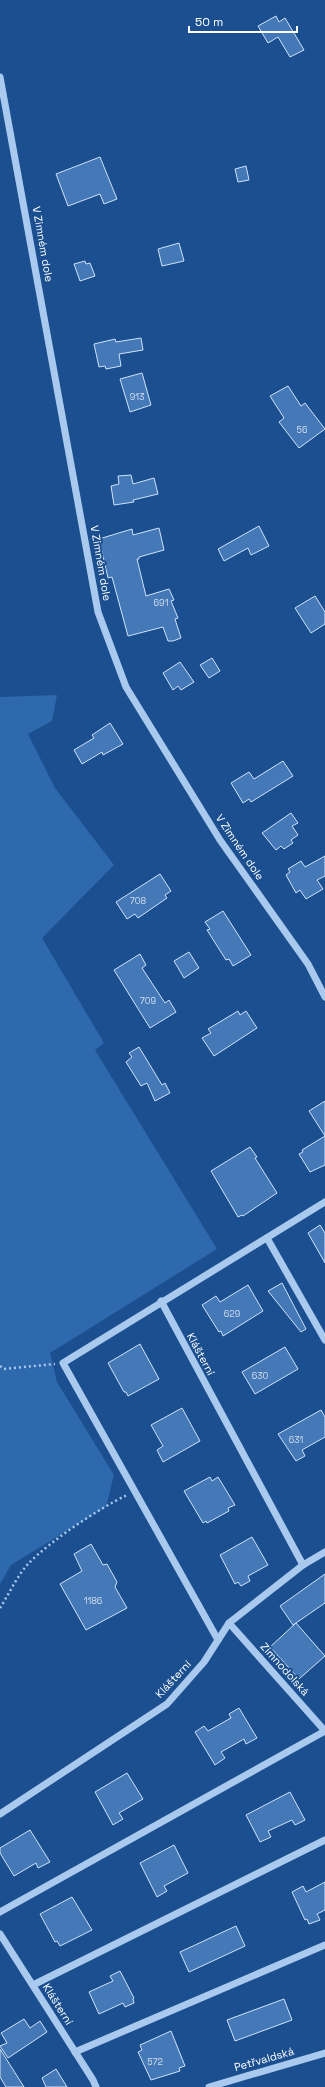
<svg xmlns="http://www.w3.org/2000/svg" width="325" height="2087" viewBox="0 0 325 2087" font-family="'Space Grotesk',sans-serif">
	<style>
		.green { fill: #2e69ad }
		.building { fill: #4478b7; stroke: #cfe3fa }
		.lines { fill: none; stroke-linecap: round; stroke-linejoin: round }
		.path { stroke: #a9c9ee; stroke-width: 2.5; stroke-dasharray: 2 3; stroke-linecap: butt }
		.minor { stroke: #a9c9ee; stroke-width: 7 }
		.labels { text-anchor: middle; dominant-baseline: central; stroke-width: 4; stroke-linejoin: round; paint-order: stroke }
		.number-label { font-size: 9px; fill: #d0dded }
		.street-label { font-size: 11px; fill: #fff; stroke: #1b4f8f }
	</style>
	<rect width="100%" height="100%" fill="#1b4f8f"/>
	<!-- green -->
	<path class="green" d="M57,695L52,721L28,734L55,788L114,865L42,938L104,1043L95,1050L217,1249L50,1353L57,1382L114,1475L106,1507L11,1565L0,1584V697Z"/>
	<!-- building -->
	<g class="building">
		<path d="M276,16L279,22L285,18L304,50L290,57L278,37L268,43L258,26Z"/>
		<path d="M100,157L117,199L104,204L100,194L68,206L56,174Z"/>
		<path d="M246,166L249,180L238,182L235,169Z"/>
		<path d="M179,243L184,261L162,266L158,249Z"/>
		<path d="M85,261L86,264L90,263L95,276L80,281L74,264Z"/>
		<path d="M141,338L143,350L119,354L121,366L106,369L105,366L99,367L94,344L115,339L116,342Z"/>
		<path d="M142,373L151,405L130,412L120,379Z"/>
		<path d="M288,386L301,406L305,403L325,429L299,448L279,422L284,418L270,396Z"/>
		<path d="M131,475L133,484L154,478L158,494L133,500L134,502L114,505L111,486L119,484L118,476Z"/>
		<path d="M259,526L269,546L251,555L248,548L224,561L218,549Z"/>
		<path d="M159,528L164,550L139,557V559H137L146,596L169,589L174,600L171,601L178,618L175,619L181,638L173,641H168L163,627L128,636L112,577L108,578L99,539L132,529L133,535Z"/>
		<path d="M315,596L325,612V624L311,633L295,608Z"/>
		<path d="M212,658L220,671L209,678L200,665Z"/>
		<path d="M180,662L194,682L181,690L178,686L173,690L163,673Z"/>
		<path d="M110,723L123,744L103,755L102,752L82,764L74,750L94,738L92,735Z"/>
		<path d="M283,761L293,776L251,802L249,799L243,803L231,783L249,772L254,779Z"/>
		<path d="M291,813L298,823L292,826L298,835L291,840L293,843L284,849L281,846L276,850L262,833Z"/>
		<path d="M325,856V876L317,880L323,889L306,899L300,890L296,893L286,875L290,872L288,869L301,861L305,867Z"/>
		<path d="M160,874L171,891L165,895L167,898L138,918L135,914L127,919L116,902Z"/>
		<path d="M223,911L251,955L233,966L229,959L226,960L207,930L210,929L205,922Z"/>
		<path d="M189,952L199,968L184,978L174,961Z"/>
		<path d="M140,954L146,965L142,968L165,1003L169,1000L176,1012L150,1028L114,970Z"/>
		<path d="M238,1011L240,1015L246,1011L257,1028L214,1056L202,1038L211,1033L208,1029Z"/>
		<path d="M139,1047L162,1085L165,1083L170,1093L155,1101L147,1083L141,1086L126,1062L132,1057L129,1053Z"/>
		<path d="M325,1101V1136L309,1111Z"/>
		<path d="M325,1136V1165L310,1172L299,1154L303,1152L302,1150Z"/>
		<path d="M250,1147L257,1157L255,1158L277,1193L243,1216L242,1215L238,1217L211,1171Z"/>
		<path d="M320,1225L325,1233V1263L308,1233Z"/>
		<path d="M282,1283L306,1329L301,1332L268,1291Z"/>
		<path d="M248,1285L263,1311L223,1336L221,1331L219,1332L202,1305L216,1296L220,1302Z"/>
		<path d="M140,1344L159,1379L128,1396L126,1392H124L108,1363Z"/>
		<path d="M285,1347L298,1369L255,1394L242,1372Z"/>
		<path d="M182,1408L200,1441L163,1462L157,1450L163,1446L151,1425Z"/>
		<path d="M321,1410L325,1417V1437L302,1450L305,1456L296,1461L278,1434Z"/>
		<path d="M210,1477L212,1481L218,1477L235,1505L228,1508L229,1511L207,1523L206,1521L203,1523L184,1491Z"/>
		<path d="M252,1537L268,1565L248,1576L250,1581L241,1586L238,1582L235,1584L220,1555Z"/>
		<path d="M91,1544L103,1565L107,1564L117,1582L115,1587L127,1608L86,1630L60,1584L82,1571L74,1554Z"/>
		<path d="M325,1574V1603L293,1625L280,1606Z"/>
		<path d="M296,1623L325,1656L299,1679L270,1647Z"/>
		<path d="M239,1708L257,1738L246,1744L244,1739L221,1752L225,1758L215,1765L195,1732L204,1726L208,1731L231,1718L229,1714Z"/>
		<path d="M127,1773L143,1799L119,1813L123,1819L113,1825L95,1792Z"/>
		<path d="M290,1792L305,1820L295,1825L292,1820L268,1831L271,1837L260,1842L246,1815Z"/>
		<path d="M30,1830L50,1862L38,1868L36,1863L14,1876L0,1853V1848Z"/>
		<path d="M174,1845L188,1873L164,1886L167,1891L157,1897L140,1863Z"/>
		<path d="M325,1882V1910L317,1914L320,1920L309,1924L307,1919L305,1920L292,1892L303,1886L306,1892Z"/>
		<path d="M72,1897L92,1930L60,1946L57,1941L55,1942L40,1914Z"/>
		<path d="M236,1926L245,1946L189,1972L180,1952Z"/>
		<path d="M120,1971L134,1998L133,1999L134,2003L125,2007L123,2003L99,2014L89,1992L113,1981L110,1976Z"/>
		<path d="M284,1999L292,2020L235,2041L227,2020Z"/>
		<path d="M24,2019L30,2028L40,2021L47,2032L8,2058L0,2046L7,2043L1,2033Z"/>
		<path d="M171,2031L185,2066L179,2068L180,2071L151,2080L138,2052L142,2050L140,2045Z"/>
		<path d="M0,2049L24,2087H6L0,2077Z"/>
		<path d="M56,2069L67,2087H46L42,2078Z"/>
	</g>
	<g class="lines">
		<!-- path -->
		<g class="path">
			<path d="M0,1366L4,1369L55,1364"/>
			<path d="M0,1608C9,1594 17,1576 28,1564C50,1541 98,1509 127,1495"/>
		</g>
		<!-- minor -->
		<g class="minor">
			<path d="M0,77L98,612L126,687L220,840L308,964L325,997"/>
			<path d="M267,1238L325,1340"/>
			<path d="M161,1301L303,1565"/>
			<path d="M229,1623L325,1731"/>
			<path d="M218,1640L63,1363L325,1202"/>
			<path d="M0,1814L167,1704L204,1662L229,1623L303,1565L325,1552"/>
			<path d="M0,1912L325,1731"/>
			<path d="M0,1934L93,2080L96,2087"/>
			<path d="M33,1985L325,1840"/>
			<path d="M75,2052L325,1945"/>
			<path d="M209,2087L325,2053"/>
		</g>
	</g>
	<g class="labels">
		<!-- number labels -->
		<g class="number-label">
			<text x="137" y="397">913</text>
			<text x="302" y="430">56</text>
			<text x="161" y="603">691</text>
			<text x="138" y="901">708</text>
			<text x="148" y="1001">709</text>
			<text x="232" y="1314">629</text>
			<text x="260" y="1376">630</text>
			<text x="296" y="1440">631</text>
			<text x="93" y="1601">1186</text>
			<text x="155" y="2062">572</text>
		</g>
		<!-- street labels -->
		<g class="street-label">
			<text transform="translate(43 244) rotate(80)">V Zimném dole</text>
			<text transform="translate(101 563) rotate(80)">V Zimném dole</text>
			<text transform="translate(240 847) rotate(56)">V Zimném dole</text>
			<text transform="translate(201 1354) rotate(62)">Klášterní</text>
			<text transform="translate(285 1669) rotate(48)">Zimnodolská</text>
			<text transform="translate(173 1679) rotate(-47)">Klášterní</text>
			<text transform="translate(58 2004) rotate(58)">Klášterní</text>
			<text transform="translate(264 2059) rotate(-16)">Petřvaldská</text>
		</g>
	</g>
	<!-- scale -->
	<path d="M189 26v6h108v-6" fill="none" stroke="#ffffff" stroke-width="2"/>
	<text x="195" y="26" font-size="12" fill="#ffffff" stroke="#1b4f8f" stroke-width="3" paint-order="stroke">50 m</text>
</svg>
